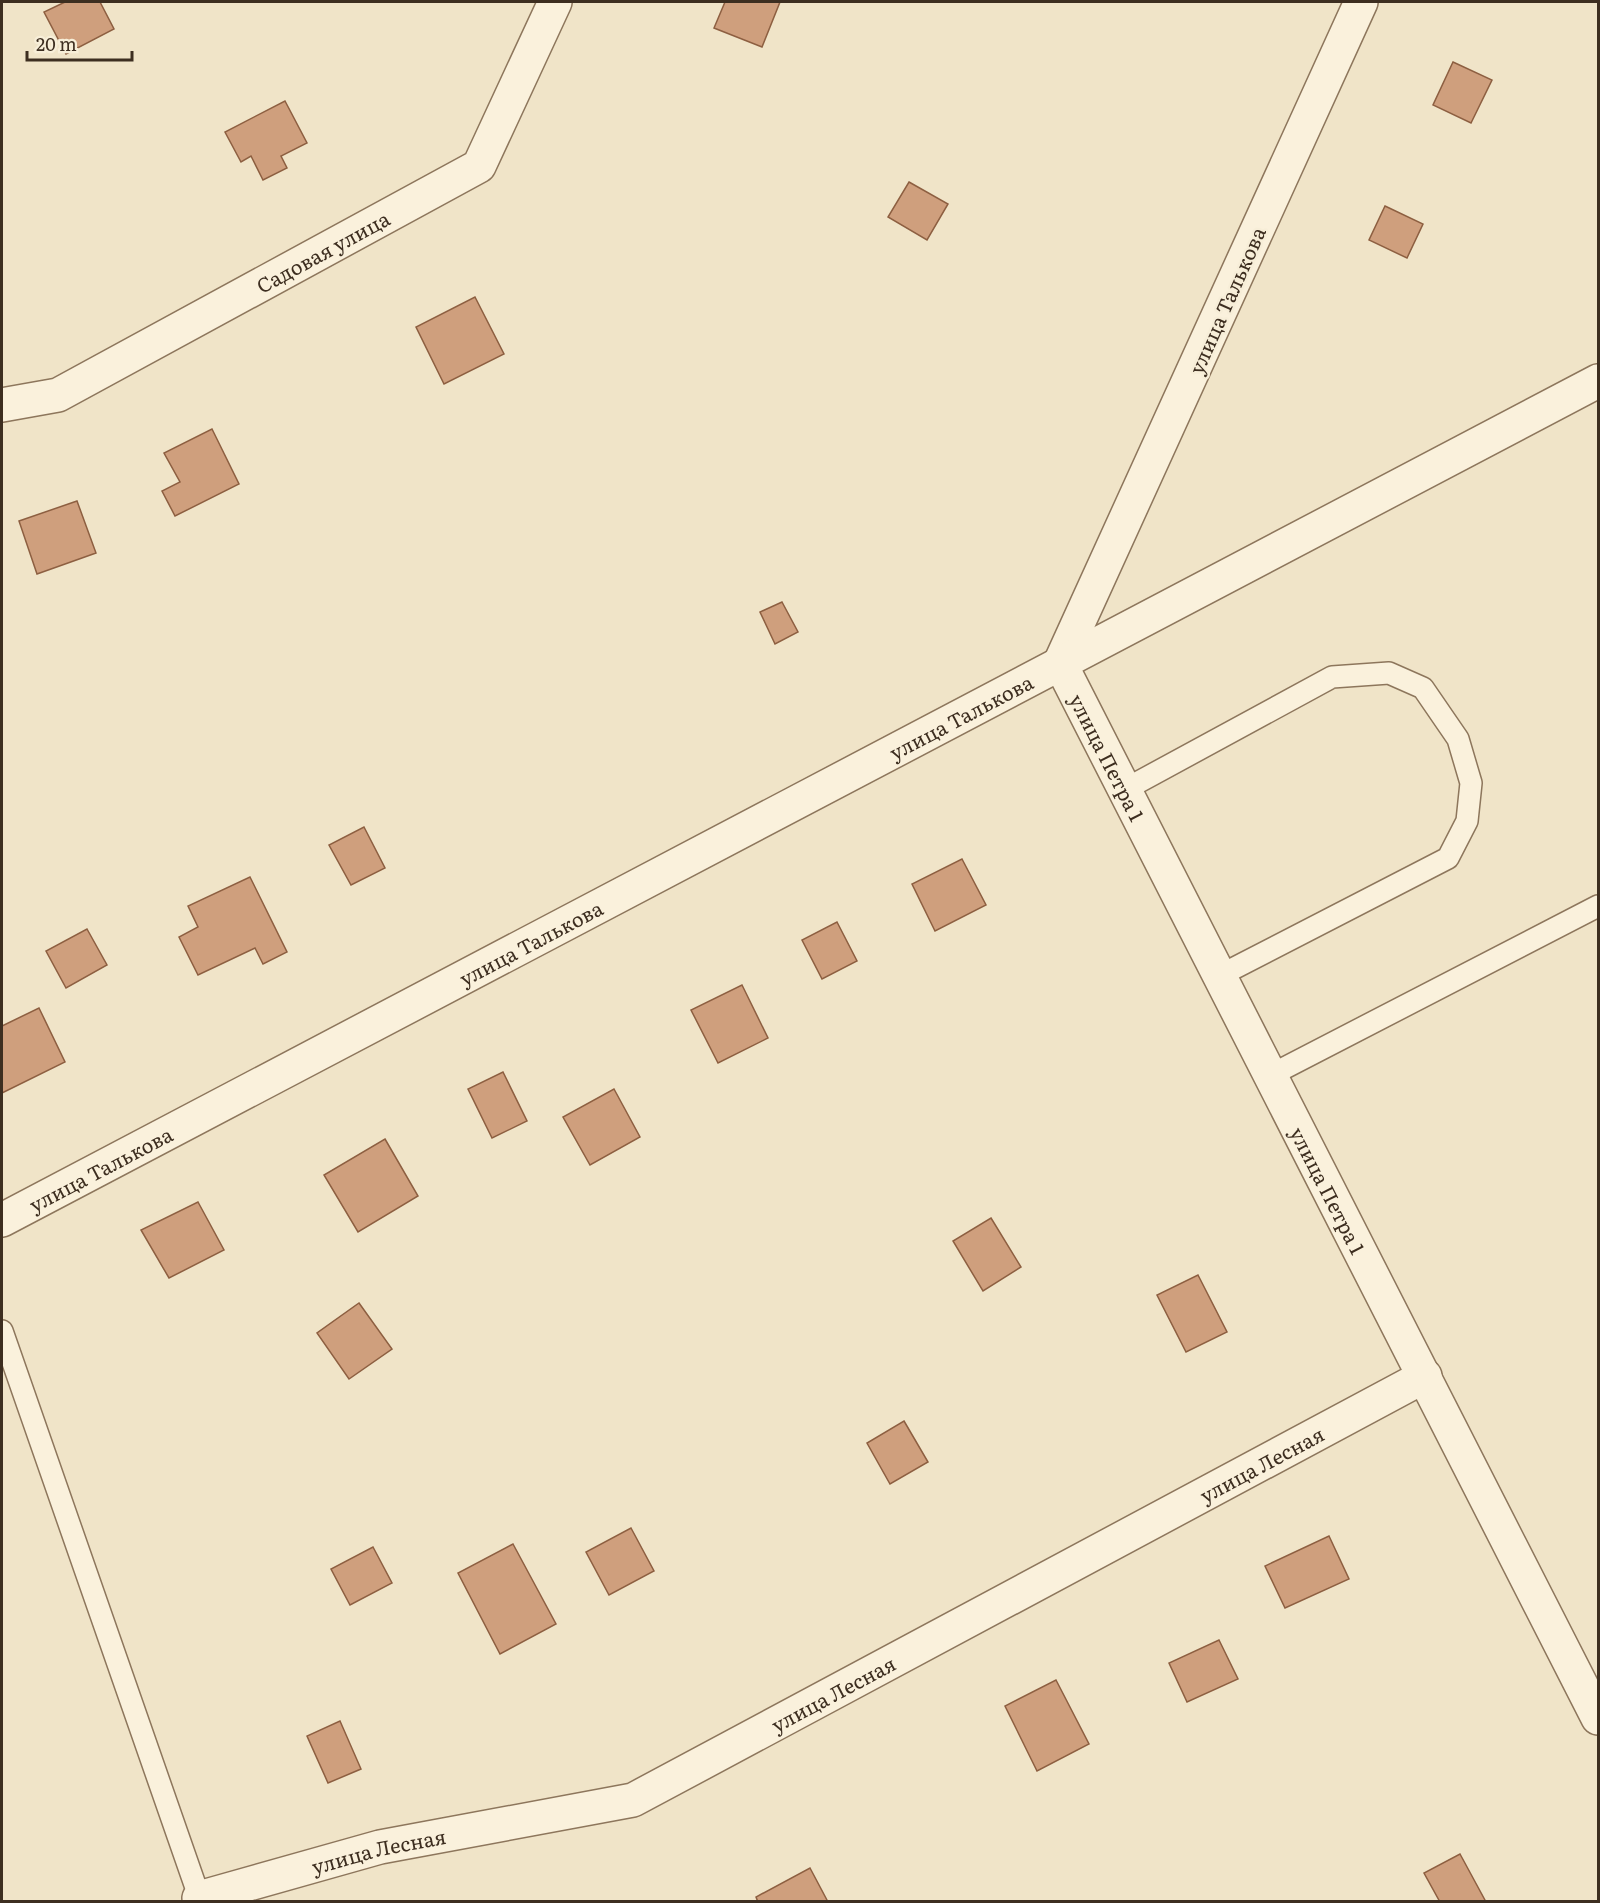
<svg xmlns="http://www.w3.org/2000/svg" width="1600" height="1903" viewBox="0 0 1600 1903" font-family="Literata,serif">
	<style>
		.building { fill: #cf9f7d; stroke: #8d5f41; stroke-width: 1.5 }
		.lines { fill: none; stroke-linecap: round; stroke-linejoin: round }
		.service-casing { stroke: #8d765c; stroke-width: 24 }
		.minor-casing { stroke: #8d765c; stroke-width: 36 }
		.service { stroke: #faf1dc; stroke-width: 21 }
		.minor { stroke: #faf1dc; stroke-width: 33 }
		.labels { text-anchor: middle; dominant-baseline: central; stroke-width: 5; stroke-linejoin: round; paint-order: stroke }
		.street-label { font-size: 20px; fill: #3d2e20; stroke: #f7eed8 }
	</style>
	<rect width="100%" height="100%" fill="#f0e4c8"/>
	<!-- building -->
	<g class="building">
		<path d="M65,2H100L114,29L66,54L44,12Z"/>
		<path d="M725,2H780L762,47L714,28Z"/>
		<path d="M1453,62L1492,80L1471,123L1433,105Z"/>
		<path d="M285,101L307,143L281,156L287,168L263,180L251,156L241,162L225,132Z"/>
		<path d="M909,182L948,204L927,240L888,217Z"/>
		<path d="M1385,206L1423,224L1407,258L1369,240Z"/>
		<path d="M475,297L504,354L444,384L416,327Z"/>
		<path d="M212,429L239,484L175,516L162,491L180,482L164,453Z"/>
		<path d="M77,501L96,553L37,574L19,521Z"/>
		<path d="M782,602L798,632L775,644L760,612Z"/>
		<path d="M364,827L385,868L351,885L329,845Z"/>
		<path d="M962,859L986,905L935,931L912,884Z"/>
		<path d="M250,877L287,952L263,964L255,948L198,975L179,937L198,927L188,906Z"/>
		<path d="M837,922L857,961L822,979L802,940Z"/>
		<path d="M87,929L107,965L66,988L46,951Z"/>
		<path d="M742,985L768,1038L718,1063L691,1010Z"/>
		<path d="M39,1008L65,1062L2,1093V1026Z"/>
		<path d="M503,1072L527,1121L492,1138L468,1089Z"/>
		<path d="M614,1089L640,1137L590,1165L563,1117Z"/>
		<path d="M385,1139L418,1196L358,1232L324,1175Z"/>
		<path d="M198,1202L224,1250L169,1278L141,1230Z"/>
		<path d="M991,1218L1021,1267L983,1291L953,1241Z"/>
		<path d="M1198,1275L1227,1332L1186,1352L1157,1295Z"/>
		<path d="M359,1303L392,1349L349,1379L317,1333Z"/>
		<path d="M904,1421L928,1462L890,1484L867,1443Z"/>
		<path d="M631,1528L654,1571L609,1595L586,1552Z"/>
		<path d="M1329,1536L1349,1579L1285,1608L1265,1566Z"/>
		<path d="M513,1544L556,1624L500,1654L458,1573Z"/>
		<path d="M373,1547L392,1583L350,1605L331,1569Z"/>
		<path d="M1219,1640L1238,1679L1187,1702L1169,1663Z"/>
		<path d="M1056,1680L1089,1744L1037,1771L1005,1706Z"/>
		<path d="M340,1721L361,1769L328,1783L307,1736Z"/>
		<path d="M1460,1854L1486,1902H1440L1424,1873Z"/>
		<path d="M810,1868L828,1902H758L756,1897Z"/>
	</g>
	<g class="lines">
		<defs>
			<g id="service">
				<path d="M1124,790L1332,677L1389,673L1423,688L1458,739L1471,783L1467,821L1448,858L1219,976"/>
				<path d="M1269,1076L1598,906"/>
				<path d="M2,1331L201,1902"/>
			</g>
			<g id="minor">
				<path id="s1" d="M1361,2L1060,663L1598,1718"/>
				<path id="s2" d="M2,405L58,395L479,166L555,2"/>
				<path id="s3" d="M2,1220L1598,381"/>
				<path id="s4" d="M199,1898L380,1847L633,1800L1425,1376"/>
			</g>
		</defs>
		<!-- service casing -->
		<use href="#service" class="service-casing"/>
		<!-- minor casing -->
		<use href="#minor" class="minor-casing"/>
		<!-- service -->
		<use href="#service" class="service"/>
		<!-- minor -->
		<use href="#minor" class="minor"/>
	</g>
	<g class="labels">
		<!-- street labels -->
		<g class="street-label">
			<text stroke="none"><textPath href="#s2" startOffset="358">Садовая улица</textPath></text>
			<text transform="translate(1226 300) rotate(-66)">улица Талькова</text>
			<text stroke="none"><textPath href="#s3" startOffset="1083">улица Талькова</textPath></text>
			<text stroke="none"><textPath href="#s1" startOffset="832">улица Петра 1</textPath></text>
			<text stroke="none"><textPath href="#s3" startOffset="597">улица Талькова</textPath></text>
			<text stroke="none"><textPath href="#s3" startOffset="111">улица Талькова</textPath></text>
			<text stroke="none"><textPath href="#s1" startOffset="1318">улица Петра 1</textPath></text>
			<text stroke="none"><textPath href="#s4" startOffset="1158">улица Лесная</textPath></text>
			<text stroke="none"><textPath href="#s4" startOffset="672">улица Лесная</textPath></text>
			<text stroke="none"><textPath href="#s4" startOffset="186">улица Лесная</textPath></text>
		</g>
	</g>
	<!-- border -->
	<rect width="1600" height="1903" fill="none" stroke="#3d2e20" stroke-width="6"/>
	<!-- scale -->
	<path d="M27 51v9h105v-9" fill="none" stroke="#3d2e20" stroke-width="3"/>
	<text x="36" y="51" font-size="18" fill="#3d2e20" stroke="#f7eed8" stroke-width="4.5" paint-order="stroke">20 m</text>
</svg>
